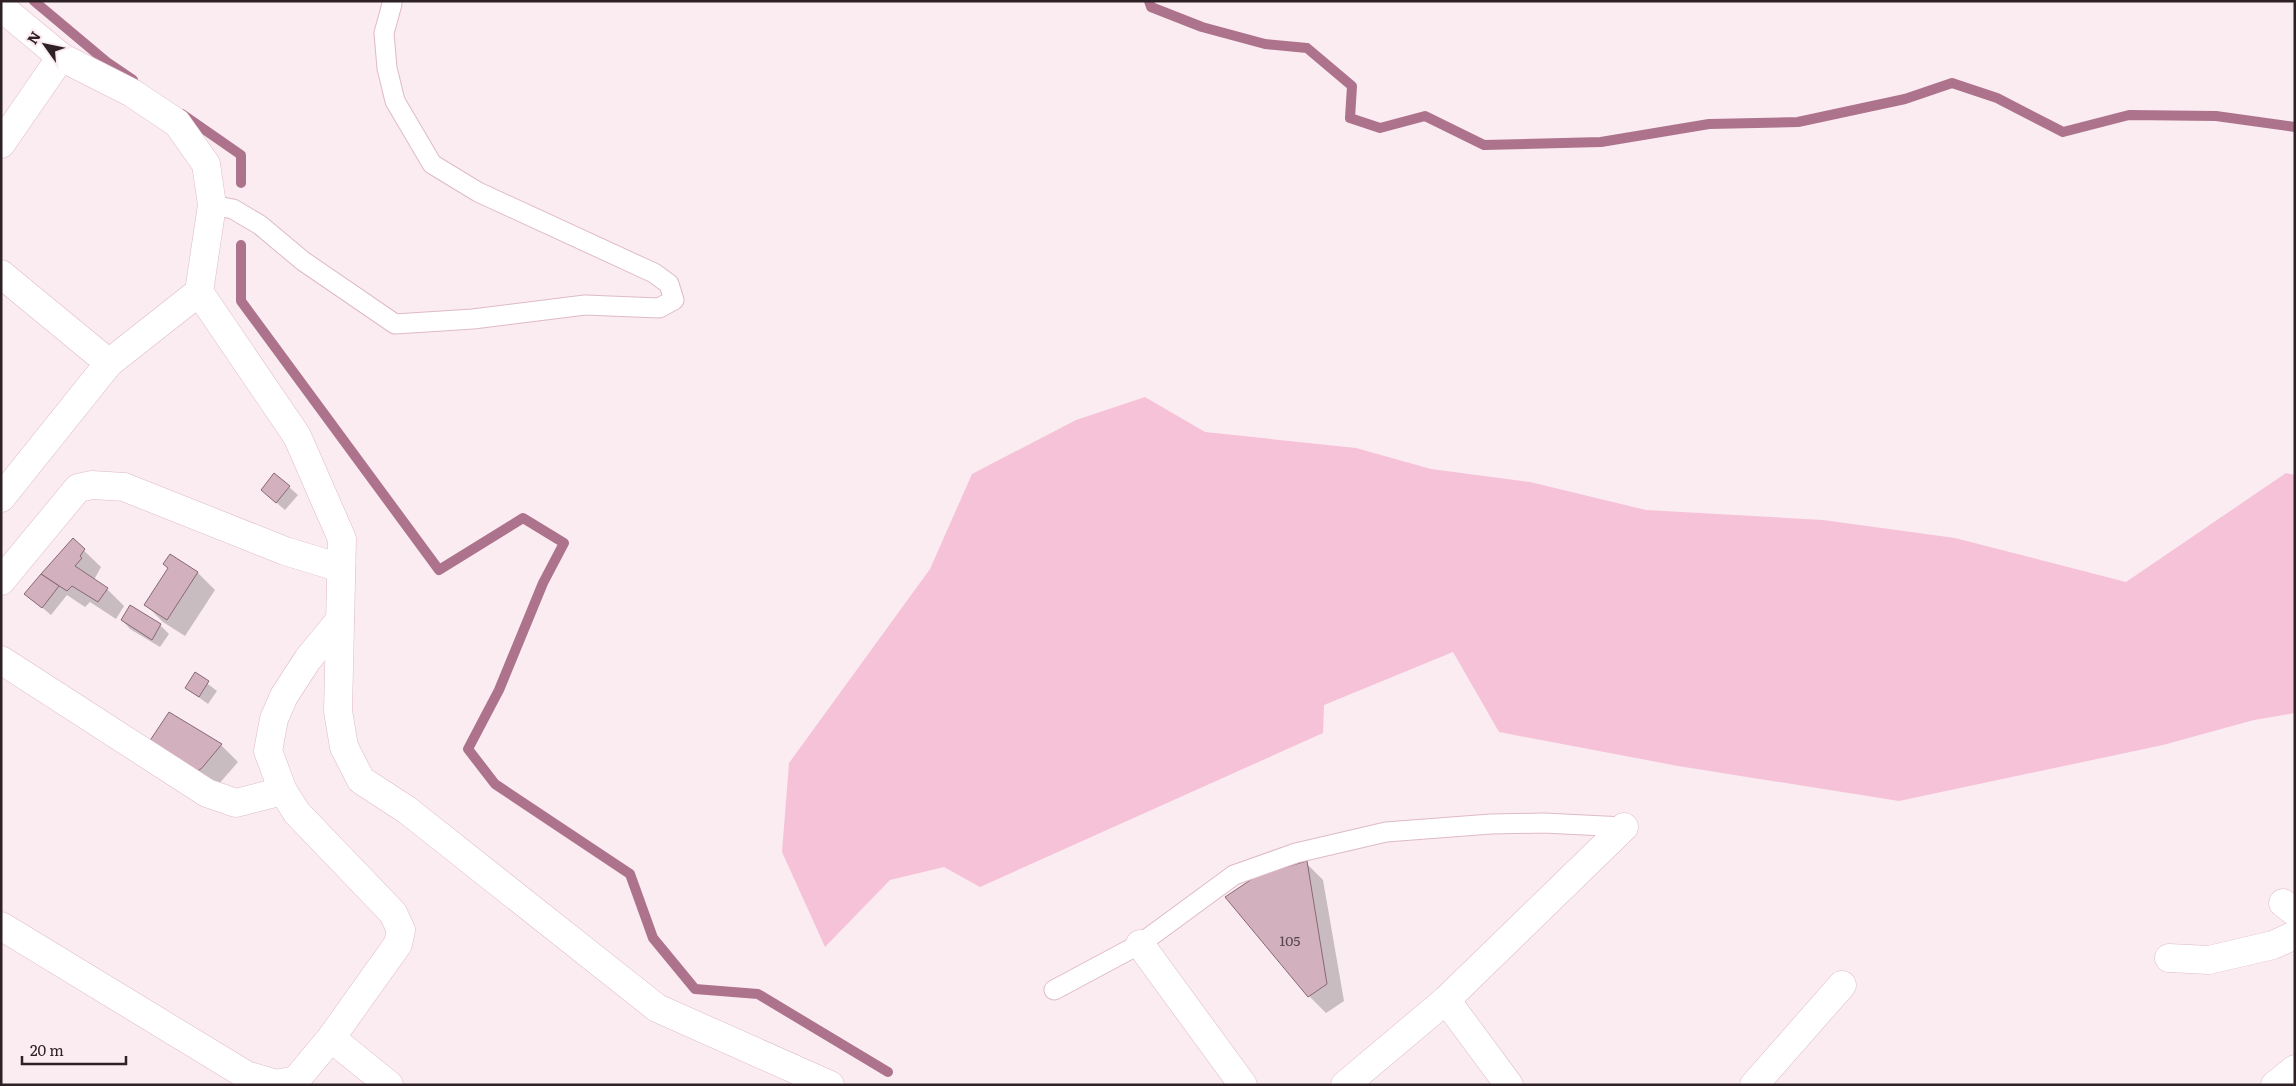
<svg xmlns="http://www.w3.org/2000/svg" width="2296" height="1086" viewBox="0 0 2296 1086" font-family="Literata,serif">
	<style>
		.green { fill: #f6c2d7 }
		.shadow { fill: #0003 }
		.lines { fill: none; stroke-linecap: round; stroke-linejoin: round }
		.stream { stroke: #ae738c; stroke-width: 10 }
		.building { fill: #d3b0be; stroke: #886875 }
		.lane-casing { stroke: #debac8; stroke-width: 21 }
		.street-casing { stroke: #debac8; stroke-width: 29 }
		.lane { stroke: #fff; stroke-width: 19 }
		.street { stroke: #fff; stroke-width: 28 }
		.labels { text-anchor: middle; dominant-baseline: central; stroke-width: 4; stroke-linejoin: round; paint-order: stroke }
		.number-label { font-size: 14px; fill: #57454c }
	</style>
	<rect width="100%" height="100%" fill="#fbecf1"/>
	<!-- green -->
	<path class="green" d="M1145,397L1205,432L1356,448L1431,469L1530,482L1646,510L1823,520L1955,538L2126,582L2286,473L2295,475V713L2254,720L2163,745L1899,801L1678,766L1499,732L1453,652L1324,705L1323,733L980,887L944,867L890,880L825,947L782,852L789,763L930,569L972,474L1076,420Z"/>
	<!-- shadow -->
	<g class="shadow">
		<path d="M289,487L298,495L285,510L271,498Z"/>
		<path d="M73,540L101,567L94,580L107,589L124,606L116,619L90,602L85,607L67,595L51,615L26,594Z"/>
		<path d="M170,556L198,573L215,590L185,636L163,622L146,605L169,569Z"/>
		<path d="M131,607L160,625L169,634L160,647L130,629L122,620Z"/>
		<path d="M195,674L217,691L208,704L186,688Z"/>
		<path d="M221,745L238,762L218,785L166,762Z"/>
		<path d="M1306,863L1323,880L1344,1001L1326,1013L1309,996Z"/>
	</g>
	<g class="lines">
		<!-- stream -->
		<g class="stream">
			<path d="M34,1L108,63L133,80"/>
			<path d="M1149,1L1151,7L1202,27L1265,44L1307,48L1352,86L1350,118L1380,128L1425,116L1484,145L1601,142L1709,124L1798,122L1905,99L1952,83L1997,98L2063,132L2129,115L2216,116L2295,127"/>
			<path d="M182,114L241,155V183"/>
			<path d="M241,245V301L439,570L523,518L564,543L543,583L499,690L468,749L495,784L630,874L653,938L695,989L758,994L888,1072"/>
		</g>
	</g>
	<!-- building -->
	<g class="building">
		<path d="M274,473L290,486L276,503L261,490Z"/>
		<path d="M73,538L85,549L80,556L82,558L75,566L108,588L98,602L72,586L67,591L41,574Z"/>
		<path d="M170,554L198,572L167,620L144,605L168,568L163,564Z"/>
		<path d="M41,574L59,586L42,608L24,594Z"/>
		<path d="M130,605L161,624L152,640L121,620Z"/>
		<path d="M195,672L209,681L199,697L185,688Z"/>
		<path d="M169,712L222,744L201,769L195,772L147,745Z"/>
		<path d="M1307,861L1327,984L1308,997L1225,897L1258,875Z"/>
	</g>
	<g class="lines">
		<defs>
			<g id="lane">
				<path d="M212,205L233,209L260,225L303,261L395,324L473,319L585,305L659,308L674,300L669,284L654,273L478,192L432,164L395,101L387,68L384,33L392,4"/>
				<path d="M1054,990L1140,944L1234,875L1296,853L1386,832L1491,824L1544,823L1624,827"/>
			</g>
			<g id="street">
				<path d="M1,7L61,57L132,93L177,123L206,164L212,205L199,292L297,436L342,539L338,711L344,747L361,780L407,810L657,1008L830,1085"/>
				<path d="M1,144L61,57"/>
				<path d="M1,274L109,363"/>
				<path d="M1,498L109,363L199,292"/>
				<path d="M1,581L78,488L92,485L124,487L285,551L341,568"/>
				<path d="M1,660L207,793L236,803L283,791"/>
				<path d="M2283,903L2295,912"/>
				<path d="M1,926L246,1075L276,1084L296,1080L331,1038L398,944L401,930L393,913L297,813L283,791L268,751L274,719L284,696L308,659L340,620"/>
				<path d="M1140,944L1243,1085"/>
				<path d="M2169,958L2209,960L2273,945L2295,935"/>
				<path d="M1446,1000L1509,1085"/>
				<path d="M331,1038L389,1085"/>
				<path d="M1345,1085L1446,1000L1624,827"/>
				<path d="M1754,1085L1842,985"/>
				<path d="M2275,1085L2295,1069"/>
			</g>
		</defs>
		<!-- lane casing -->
		<use href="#lane" class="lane-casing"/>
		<!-- street casing -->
		<use href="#street" class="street-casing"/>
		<!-- lane -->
		<use href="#lane" class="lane"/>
		<!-- street -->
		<use href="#street" class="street"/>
	</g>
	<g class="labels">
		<!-- number labels -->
		<g class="number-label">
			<text x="1290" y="940">105</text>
		</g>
	</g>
	<!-- border -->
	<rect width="2296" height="1086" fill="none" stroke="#2e2126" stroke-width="5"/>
	<!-- north arrow -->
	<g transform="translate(45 45) rotate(303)" stroke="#fbecf1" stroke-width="4" paint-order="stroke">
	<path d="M0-4L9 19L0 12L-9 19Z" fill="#2e2126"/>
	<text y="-8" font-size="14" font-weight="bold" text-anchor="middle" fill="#2e2126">N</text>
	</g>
	<!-- scale -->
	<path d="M22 1056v8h104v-8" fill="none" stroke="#2e2126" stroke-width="2.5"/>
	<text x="30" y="1056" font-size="15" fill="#2e2126" stroke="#fbecf1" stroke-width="4" paint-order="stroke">20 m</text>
</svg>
